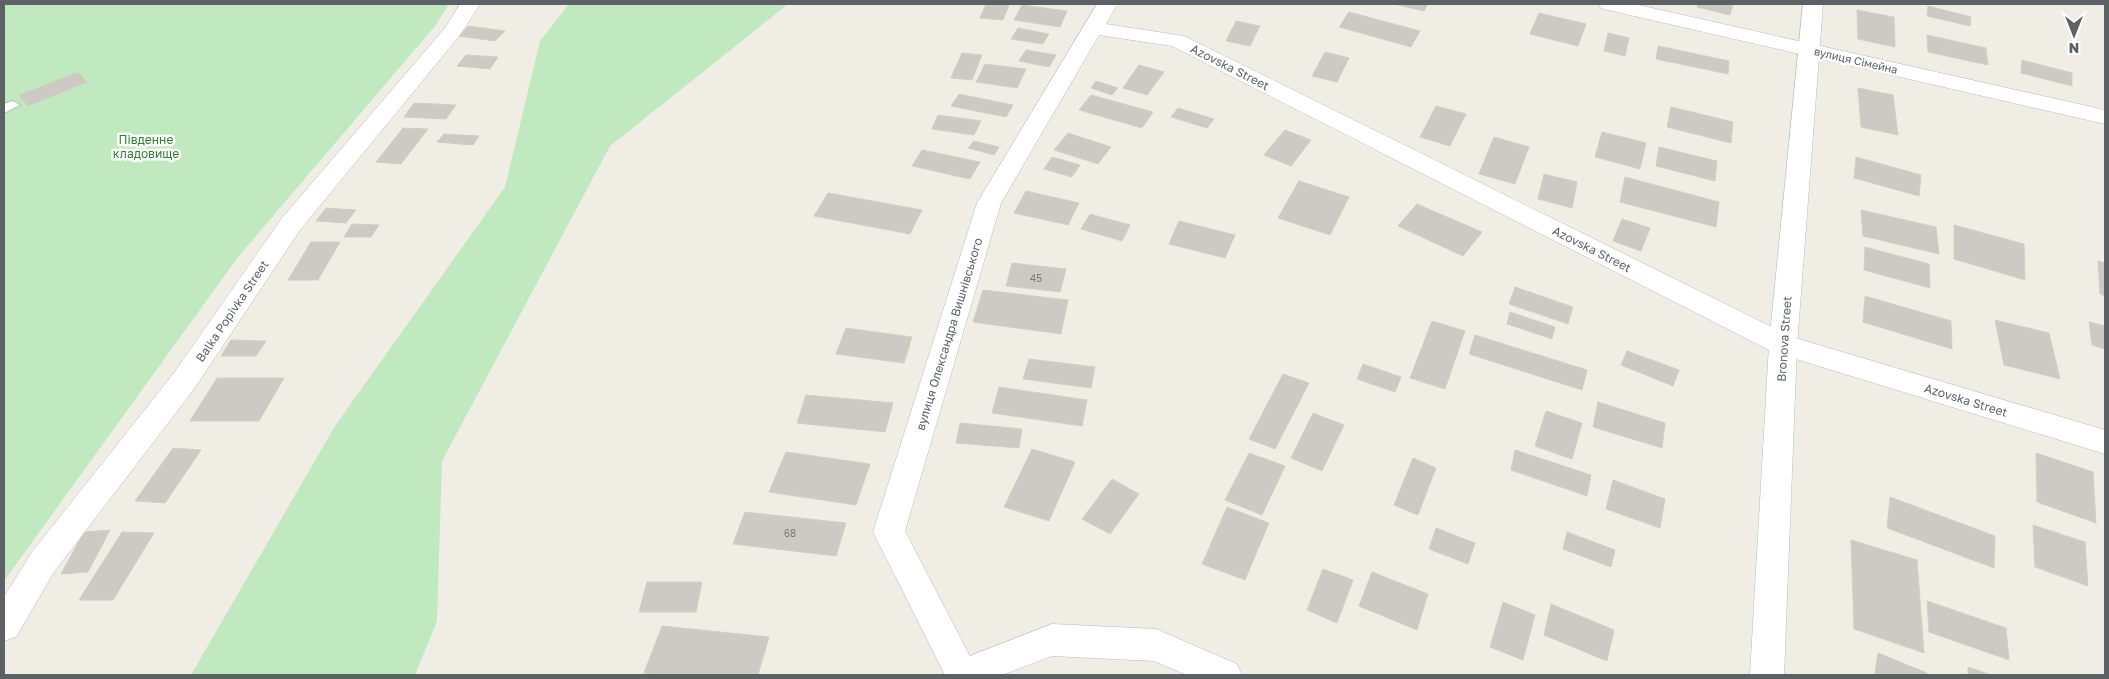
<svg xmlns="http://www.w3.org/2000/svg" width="2109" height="679" viewBox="0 0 2109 679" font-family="'Golos Text',sans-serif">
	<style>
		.green { fill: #c0e9c0 }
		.building { fill: #cdcac4; stroke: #d5cfc2 }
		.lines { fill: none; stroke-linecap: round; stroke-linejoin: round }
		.lane-casing { stroke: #b7babf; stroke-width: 2 }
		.street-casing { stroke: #b7babf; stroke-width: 1 }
		.secondary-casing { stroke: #b8bbc1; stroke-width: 1 }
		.lane { fill: #fff; fill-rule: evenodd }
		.street { fill: #fff; fill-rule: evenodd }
		.secondary { fill: #fff; fill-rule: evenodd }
		.labels { text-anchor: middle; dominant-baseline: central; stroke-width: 5; stroke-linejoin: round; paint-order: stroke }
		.number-label { font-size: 10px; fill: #787b7e }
		.far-street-label { font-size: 11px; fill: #5c6166; stroke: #fff }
		.street-label { font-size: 12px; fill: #5c6166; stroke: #fff }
		.park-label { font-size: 12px; fill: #2f8233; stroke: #fff }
	</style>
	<rect width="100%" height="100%" fill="#f0ede5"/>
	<!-- green -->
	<g class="green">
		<path d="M4,4H449L435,26L238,257L4,581Z"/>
		<path d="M569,4H788L610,146L442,461L437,621L415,675H191L335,426L505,187L540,41Z"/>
	</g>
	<!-- building -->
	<g class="building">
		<path d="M986,4L1009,5L1003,20L980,18Z"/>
		<path d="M1394,4H1428L1424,11Z"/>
		<path d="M1698,4H1733L1730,15L1697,7Z"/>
		<path d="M1022,5L1067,11L1060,27L1014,20Z"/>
		<path d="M1928,6L1971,17L1970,26L1927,16Z"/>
		<path d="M1857,10L1894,17L1895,47L1858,39Z"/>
		<path d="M1349,12L1420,31L1411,47L1339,27Z"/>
		<path d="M1539,13L1586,24L1578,46L1530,34Z"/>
		<path d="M1236,21L1260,26L1250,46L1226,41Z"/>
		<path d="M469,26L505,31L495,41L458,36Z"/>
		<path d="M1018,28L1049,34L1043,44L1011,39Z"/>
		<path d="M1608,33L1629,38L1625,56L1604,51Z"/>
		<path d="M1927,35L1986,48L1988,65L1928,52Z"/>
		<path d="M1658,46L1729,61L1728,74L1656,59Z"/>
		<path d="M1026,50L1056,55L1049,67L1019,61Z"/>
		<path d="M1325,52L1349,58L1337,82L1312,76Z"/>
		<path d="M962,53L982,55L972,80L951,78Z"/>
		<path d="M466,55L498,57L490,69L457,66Z"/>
		<path d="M2022,60L2072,73V86L2021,73Z"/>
		<path d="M985,64L1026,69L1017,88L976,82Z"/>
		<path d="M1139,65L1164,72L1147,95L1123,88Z"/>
		<path d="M78,72L87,82L28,106L19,95Z"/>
		<path d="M1096,81L1118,88L1112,95L1091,88Z"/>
		<path d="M1858,88L1893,95L1898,135L1861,127Z"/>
		<path d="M959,94L1013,105L1006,117L951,106Z"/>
		<path d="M1091,95L1153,112L1142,128L1079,110Z"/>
		<path d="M414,103L456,105L446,119L404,117Z"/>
		<path d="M1436,106L1466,114L1450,146L1420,137Z"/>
		<path d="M1671,107L1733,122L1731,143L1667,127Z"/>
		<path d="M1178,108L1214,119L1207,128L1171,117Z"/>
		<path d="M938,115L981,121L974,135L932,129Z"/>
		<path d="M403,128L428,129L401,164L376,162Z"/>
		<path d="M1285,130L1311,140L1291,166L1264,155Z"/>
		<path d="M1602,132L1646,143L1640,169L1595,157Z"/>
		<path d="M1068,133L1111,147L1098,164L1054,150Z"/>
		<path d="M444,134L479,136L473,145L437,142Z"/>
		<path d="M1494,137L1529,147L1515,184L1479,174Z"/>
		<path d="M974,141L999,147L994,155L968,148Z"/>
		<path d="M1659,147L1717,161L1715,181L1656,166Z"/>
		<path d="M922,150L980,162L970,179L912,166Z"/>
		<path d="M1052,157L1080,165L1072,177L1044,169Z"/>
		<path d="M1856,157L1921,175L1919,196L1854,178Z"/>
		<path d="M1544,174L1577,182L1572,208L1538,199Z"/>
		<path d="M1625,177L1719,202L1716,227L1620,202Z"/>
		<path d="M1299,181L1349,197L1330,235L1278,218Z"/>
		<path d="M1026,191L1079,203L1068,225L1014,213Z"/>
		<path d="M828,193L922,210L910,234L814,216Z"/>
		<path d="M1417,204L1482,232L1463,256L1398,226Z"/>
		<path d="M326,208L356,210L346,223L316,221Z"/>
		<path d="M1861,210L1936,227L1939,254L1863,236Z"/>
		<path d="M1090,214L1130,225L1122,241L1081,229Z"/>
		<path d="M1622,219L1650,228L1641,251L1613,241Z"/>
		<path d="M1179,221L1235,235L1225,258L1169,244Z"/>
		<path d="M352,224L379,225L371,237H344Z"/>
		<path d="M1954,225L2024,244L2025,280L1954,259Z"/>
		<path d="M311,242H340L318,280H288Z"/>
		<path d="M1865,247L1929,264L1930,288L1864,270Z"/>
		<path d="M2098,261L2105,263V296L2100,294Z"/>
		<path d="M1012,263L1066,269L1060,292L1006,286Z"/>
		<path d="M1515,287L1573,307L1568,324L1509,304Z"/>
		<path d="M983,290L1068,300L1061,334L973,322Z"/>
		<path d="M1865,296L1951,321L1952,349L1863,322Z"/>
		<path d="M1510,312L1555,327L1552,339L1507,324Z"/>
		<path d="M1995,320L2049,333L2060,379L2004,365Z"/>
		<path d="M1432,321L1465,331L1445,389L1410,378Z"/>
		<path d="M2089,322L2105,326V349L2092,345Z"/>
		<path d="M846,328L912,337L904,363L836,354Z"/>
		<path d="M1475,335L1587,370L1582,390L1469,354Z"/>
		<path d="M231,340L266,341L256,356H221Z"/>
		<path d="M1627,351L1679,370L1673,386L1621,365Z"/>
		<path d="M1029,359L1095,367L1091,388L1023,379Z"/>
		<path d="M1363,364L1401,377L1395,392L1357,379Z"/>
		<path d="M1283,374L1309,383L1275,449L1249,439Z"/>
		<path d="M217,378H284L259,421H190Z"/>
		<path d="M999,387L1087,400L1082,426L992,413Z"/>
		<path d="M806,395L893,403L885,432L797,423Z"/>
		<path d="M1598,402L1665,423L1662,448L1593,427Z"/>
		<path d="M1546,411L1582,423L1572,459L1535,446Z"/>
		<path d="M1313,413L1344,425L1322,471L1291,458Z"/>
		<path d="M960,423L1022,429L1019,448L956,443Z"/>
		<path d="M173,448L201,450L165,503L135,501Z"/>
		<path d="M1032,449L1075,462L1049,521L1004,507Z"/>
		<path d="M1515,450L1591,475L1587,496L1511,470Z"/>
		<path d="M786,452L870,464L856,505L769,492Z"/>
		<path d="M1249,453L1285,466L1262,515L1225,500Z"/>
		<path d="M2036,453L2093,472L2096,523L2037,502Z"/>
		<path d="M1413,458L1436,468L1418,515L1394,505Z"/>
		<path d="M1112,479L1139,494L1110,534L1082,519Z"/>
		<path d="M1613,480L1665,499L1660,528L1606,509Z"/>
		<path d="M1890,497L1995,536L1994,568L1887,528Z"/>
		<path d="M1227,507L1269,523L1245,580L1202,564Z"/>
		<path d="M745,512L846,523L836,556L733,544Z"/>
		<path d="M2033,525L2085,542L2088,586L2035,567Z"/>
		<path d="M1436,528L1475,543L1468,564L1429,549Z"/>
		<path d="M110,530L88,572L61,574L84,532Z"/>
		<path d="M122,532L154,533L113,600H79Z"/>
		<path d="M1567,532L1615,550L1611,567L1563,549Z"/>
		<path d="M1851,540L1917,560L1924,653L1854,629Z"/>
		<path d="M1323,569L1353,580L1337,623L1307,610Z"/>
		<path d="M1372,572L1428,594L1417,630L1359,606Z"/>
		<path d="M647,582H702L696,612H639Z"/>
		<path d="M1927,601L2006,628L2009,660L1929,632Z"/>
		<path d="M1503,602L1535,615L1523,660L1490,647Z"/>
		<path d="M1551,604L1614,630L1607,661L1544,635Z"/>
		<path d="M662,626L769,637L758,675H668L644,673Z"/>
		<path d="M1878,653L1927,673V675H1881L1875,673Z"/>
		<path d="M1968,667L1991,675H1968Z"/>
	</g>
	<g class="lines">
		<defs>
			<path id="lane" d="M13,101L20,105L4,113V104Z"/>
			<g id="street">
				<path d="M460,4H480L460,35L300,230L194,389L54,572L16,637L4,641V597L32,552L174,373L282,218L445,28Z"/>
				<path d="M1097,4H1117L1106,24L1184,36L1792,337L2105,430V454L1773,352L1172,46L1099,35L1001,203L905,531L979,674L945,675L873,532L977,203Z"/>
				<path d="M1598,4H1634L2105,110V124L1608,10L1601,8Z"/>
			</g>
			<g id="secondary">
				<path d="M1803,4H1823L1797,345L1784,675H1750L1769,345Z"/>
				<path d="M1052,624L1156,629L1237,664L1242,675H1187L1154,661L1052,656L1002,675H944L949,664Z"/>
			</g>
		</defs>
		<!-- lane casing -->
		<use href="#lane" class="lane-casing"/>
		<!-- street casing -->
		<use href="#street" class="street-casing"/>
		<!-- secondary casing -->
		<use href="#secondary" class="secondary-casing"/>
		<!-- lane -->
		<use href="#lane" class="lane"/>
		<!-- street -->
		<use href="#street" class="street"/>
		<!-- secondary -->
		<use href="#secondary" class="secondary"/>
	</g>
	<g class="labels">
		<!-- number labels -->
		<g class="number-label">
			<text x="1036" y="278">45</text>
			<text x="790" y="533">68</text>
		</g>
		<!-- far-street labels -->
		<g class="far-street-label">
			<text transform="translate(1856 60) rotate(13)">вулиця Сімейна</text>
		</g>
		<!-- street labels -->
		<g class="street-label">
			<text transform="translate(1230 67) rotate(27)">Azovska Street</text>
			<text transform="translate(1592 249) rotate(27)">Azovska Street</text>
			<text transform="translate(232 311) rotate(-56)">Balka Popivka Street</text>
			<text transform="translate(949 334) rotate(-73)">вулиця Олександра Вишнівського</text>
			<text transform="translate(1784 339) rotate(-86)">Bronova Street</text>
			<text transform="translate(1966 400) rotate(17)">Azovska Street</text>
		</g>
		<!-- park labels -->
		<g class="park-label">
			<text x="146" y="139">Південне<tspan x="146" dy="14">кладовище</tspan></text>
		</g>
	</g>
	<!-- border -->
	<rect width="2109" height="679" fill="none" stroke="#5c6166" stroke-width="10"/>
	<!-- north arrow -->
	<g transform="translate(2074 35) rotate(180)" stroke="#ffffff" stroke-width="4" paint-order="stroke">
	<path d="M0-4L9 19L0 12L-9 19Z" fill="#5c6166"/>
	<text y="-8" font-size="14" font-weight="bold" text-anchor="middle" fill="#5c6166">N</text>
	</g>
</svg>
